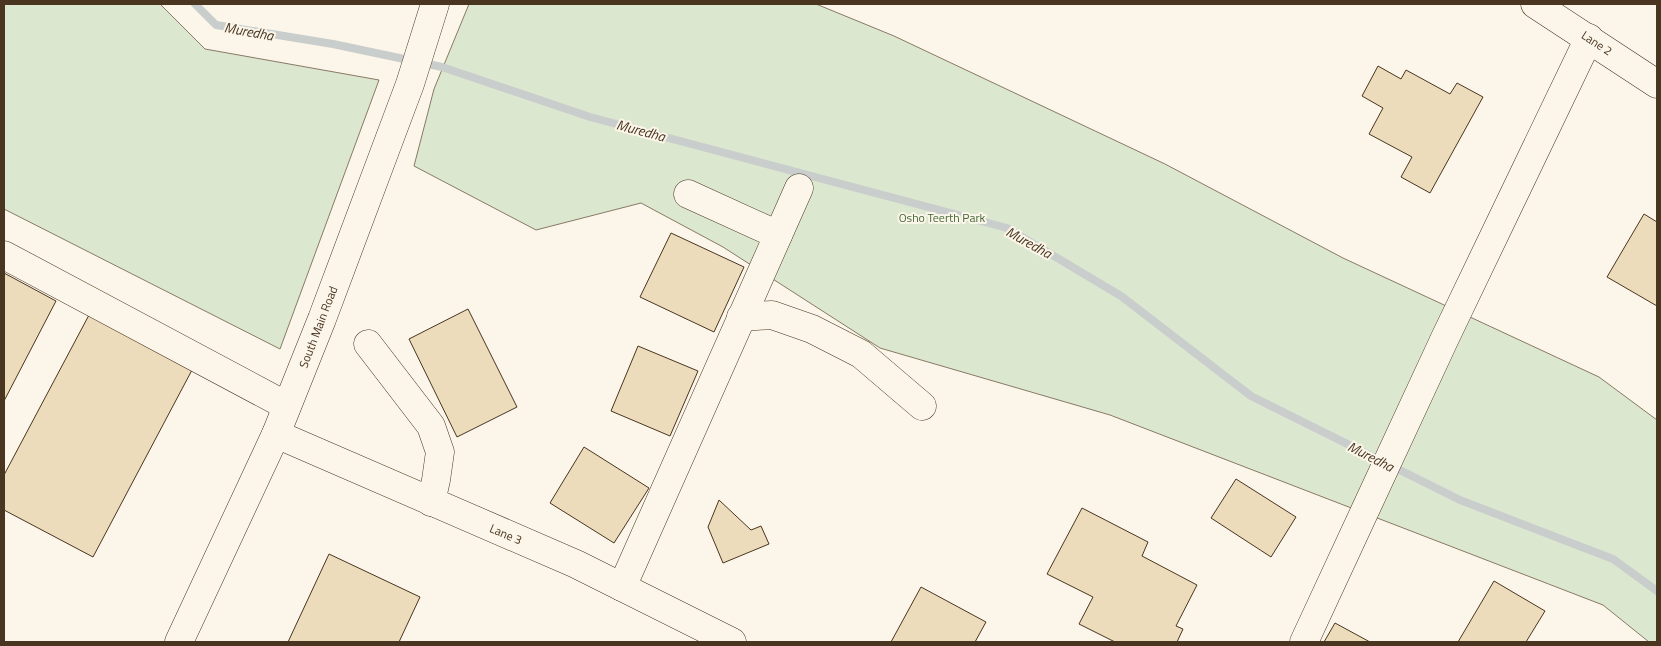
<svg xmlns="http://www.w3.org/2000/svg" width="1661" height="646" viewBox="0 0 1661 646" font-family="'Titillium Web',sans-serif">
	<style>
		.green { fill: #dce7d0; stroke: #887966 }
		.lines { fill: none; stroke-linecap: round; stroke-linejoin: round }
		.stream { stroke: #c9cecd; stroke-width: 8 }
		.building { fill: #ecdcbc; stroke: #4a3520 }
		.minor-casing { stroke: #4a3520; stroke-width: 29 }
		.major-casing { stroke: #4a3520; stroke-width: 29 }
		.minor { stroke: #fbf6e9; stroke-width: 28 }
		.major { stroke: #fbf6e9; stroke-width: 28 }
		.labels { text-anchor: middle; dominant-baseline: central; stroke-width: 4; stroke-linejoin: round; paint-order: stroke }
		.street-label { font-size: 12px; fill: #4a3520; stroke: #fbf6e9 }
		.park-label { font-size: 12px; fill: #436837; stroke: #fbf6e9 }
		.water-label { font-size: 14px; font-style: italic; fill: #4a3520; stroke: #fbf6e9 }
	</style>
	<rect width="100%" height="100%" fill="#fbf6e9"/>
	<!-- green -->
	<g class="green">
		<path d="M4,4H160L205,49L379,80L280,349L4,209Z"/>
		<path d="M469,4H816L894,36L1165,164L1343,258L1599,377L1657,420V642H1649L1603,605L1110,415L880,348L723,247L641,203L536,230L414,166L434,89Z"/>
	</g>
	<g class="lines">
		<!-- stream -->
		<path class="stream" d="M195,4L216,25L333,44L442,67L590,117L1007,228L1121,296L1251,396L1460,500L1613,559L1657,591"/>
	</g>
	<!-- building -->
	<g class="building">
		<path d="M1378,66L1401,79L1406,70L1450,94L1457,83L1483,97L1430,193L1401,177L1412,157L1369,134L1383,108L1362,96Z"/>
		<path d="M1644,214L1657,222V306L1607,277Z"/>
		<path d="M671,233L744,267L714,332L640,297Z"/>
		<path d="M4,273L56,301L4,401Z"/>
		<path d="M468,309L517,407L457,437L409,339Z"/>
		<path d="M89,315L192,370L93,557L4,510V475Z"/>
		<path d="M638,346L698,371L670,436L611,411Z"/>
		<path d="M584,447L649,488L614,543L550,503Z"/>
		<path d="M1236,479L1296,517L1271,557L1211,518Z"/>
		<path d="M719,500L751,530L761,526L769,544L723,563L708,527Z"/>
		<path d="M1082,508L1148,542L1142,556L1197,585L1176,626L1183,629L1177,642H1115L1079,624L1093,597L1047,574Z"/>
		<path d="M329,554L420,597L399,642H288Z"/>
		<path d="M1494,581L1545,611L1526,642H1458Z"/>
		<path d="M921,587L986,622L975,642H891Z"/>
		<path d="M1335,623L1370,642H1324Z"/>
	</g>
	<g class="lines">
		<defs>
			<g id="minor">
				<path d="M1535,4L1657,84"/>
				<path d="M688,194L778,235"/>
				<path d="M4,255L287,406"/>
				<path d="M741,317L772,315L812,329L861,354L922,406"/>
				<path d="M368,344L431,426L440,452L436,480L431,502"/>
				<path d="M276,434L576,564L732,642"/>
				<path d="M622,587L799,188"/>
				<path d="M1304,642L1445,338L1589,38"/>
			</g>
			<path id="major" d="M179,642L276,434L322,319L410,84L435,4"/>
		</defs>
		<!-- minor casing -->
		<use href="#minor" class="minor-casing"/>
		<!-- major casing -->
		<use href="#major" class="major-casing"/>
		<!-- minor -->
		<use href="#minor" class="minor"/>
		<!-- major -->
		<use href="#major" class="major"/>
	</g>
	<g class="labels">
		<!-- street labels -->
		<g class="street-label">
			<text transform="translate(1597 43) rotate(33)">Lane 2</text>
			<text transform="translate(318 327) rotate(-69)">South Main Road</text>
			<text transform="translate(506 534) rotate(23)">Lane 3</text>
		</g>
		<!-- park labels -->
		<g class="park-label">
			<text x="942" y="217">Osho Teerth Park</text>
		</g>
		<!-- water labels -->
		<g class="water-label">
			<text transform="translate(249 31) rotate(10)">Muredha</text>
			<text transform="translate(641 130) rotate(15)">Muredha</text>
			<text transform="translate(1029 242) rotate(29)">Muredha</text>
			<text transform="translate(1371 456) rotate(27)">Muredha</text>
		</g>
	</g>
	<!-- border -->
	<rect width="1661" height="646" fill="none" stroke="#4a3520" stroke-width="10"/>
</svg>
